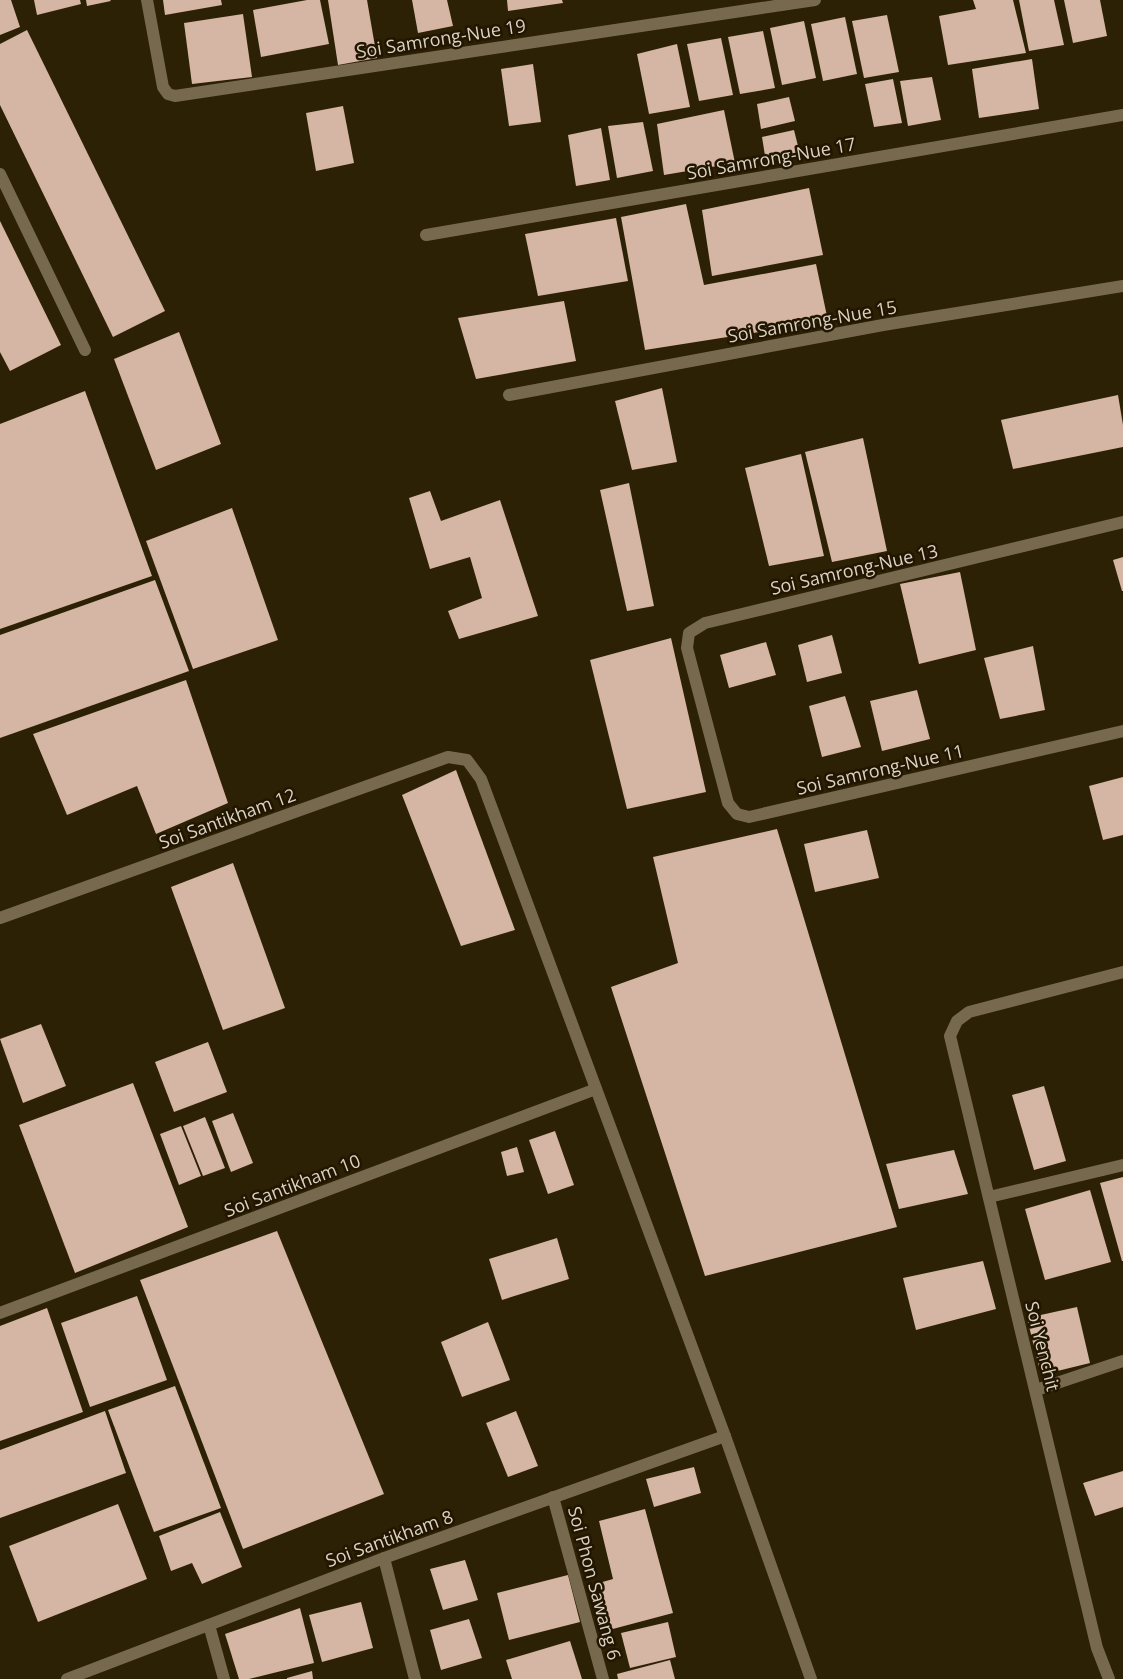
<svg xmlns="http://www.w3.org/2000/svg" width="1123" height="1679" viewBox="0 0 1123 1679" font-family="'Open Sans',sans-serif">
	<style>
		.building { fill: #d5b5a3 }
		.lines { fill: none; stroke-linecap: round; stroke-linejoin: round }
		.minor { stroke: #77694d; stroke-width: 12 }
		.labels { text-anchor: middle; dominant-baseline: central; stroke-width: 5; stroke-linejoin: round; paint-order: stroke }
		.street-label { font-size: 18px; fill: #dad2c3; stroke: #221600 }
	</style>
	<rect width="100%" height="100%" fill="#2c2005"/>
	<!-- building -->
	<g class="building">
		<path d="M0,0H11L20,27L0,35Z"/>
		<path d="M34,0H80L81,4L37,15Z"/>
		<path d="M86,0H110L111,1L87,6Z"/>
		<path d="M163,0H221L222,5L165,15Z"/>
		<path d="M307,0H320L329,44L261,57L253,10Z"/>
		<path d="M328,0H367L377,58L338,65Z"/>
		<path d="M412,0H447L453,26L418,33Z"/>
		<path d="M507,0H562L563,3L508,11Z"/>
		<path d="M973,0H1013L1026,53L948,65L939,16L976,9Z"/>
		<path d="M1019,0H1054L1064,45L1029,51Z"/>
		<path d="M1064,0H1100L1107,36L1073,43Z"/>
		<path d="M243,14L252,77L192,84L184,23Z"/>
		<path d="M887,15L899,72L864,78L852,21Z"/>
		<path d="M845,17L857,74L823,81L811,24Z"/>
		<path d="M804,21L816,78L782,85L770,28Z"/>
		<path d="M27,30L165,311L113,337L0,105V44Z"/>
		<path d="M763,31L775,88L740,94L728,37Z"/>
		<path d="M721,38L733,95L699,101L687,44Z"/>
		<path d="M677,44L690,107L649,114L637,54Z"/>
		<path d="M1032,59L1039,109L979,118L972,69Z"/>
		<path d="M533,64L541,122L509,126L501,69Z"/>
		<path d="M932,77L941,120L908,126L900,81Z"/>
		<path d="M893,79L902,123L874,127L865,84Z"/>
		<path d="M789,97L795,121L761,129L757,104Z"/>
		<path d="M343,106L354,163L316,171L306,113Z"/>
		<path d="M724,110L735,163L664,175L657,124Z"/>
		<path d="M643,122L653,171L617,178L608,126Z"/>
		<path d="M601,128L610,180L576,186L568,135Z"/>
		<path d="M794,130L800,154L766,162L762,137Z"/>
		<path d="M809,188L823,255L712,276L702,210Z"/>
		<path d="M686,204L704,285L816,264L828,321L645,350L621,217Z"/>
		<path d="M616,218L628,281L538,296L525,234Z"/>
		<path d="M0,221L61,345L10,371L0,352Z"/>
		<path d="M564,301L576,361L476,379L458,318Z"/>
		<path d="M179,332L221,444L156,470L114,359Z"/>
		<path d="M662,388L677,462L632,470L615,401Z"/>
		<path d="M85,391L152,576L0,629V424Z"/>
		<path d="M1118,395L1123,425V447L1013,469L1001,420Z"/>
		<path d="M863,438L887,551L832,562L805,452Z"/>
		<path d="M801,454L824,556L769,566L745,468Z"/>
		<path d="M629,483L654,606L627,611L600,490Z"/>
		<path d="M430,491L441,521L500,500L538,616L459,639L448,611L482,598L470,557L430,569L409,498Z"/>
		<path d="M232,508L278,640L193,669L146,541Z"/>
		<path d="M1123,557V591H1122L1113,560Z"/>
		<path d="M960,572L976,650L919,664L900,584Z"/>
		<path d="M155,580L189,671L0,738V635Z"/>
		<path d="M832,635L842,673L807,682L798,645Z"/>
		<path d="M671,638L706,792L627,809L590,660Z"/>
		<path d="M766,642L776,675L729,688L720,655Z"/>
		<path d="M1033,646L1045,710L1000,719L984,658Z"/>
		<path d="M186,680L228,803L156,834L137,786L67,815L33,734Z"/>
		<path d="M917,690L930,739L882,751L870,701Z"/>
		<path d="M845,696L861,747L822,757L809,706Z"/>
		<path d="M456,770L515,930L461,946L402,795Z"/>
		<path d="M1123,777V835L1103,840L1089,786Z"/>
		<path d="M777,829L897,1227L705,1276L611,987L678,963L653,857Z"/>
		<path d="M867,830L879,878L815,892L804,844Z"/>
		<path d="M233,863L285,1008L223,1030L171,887Z"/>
		<path d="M41,1024L66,1086L23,1103L0,1039Z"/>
		<path d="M208,1042L227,1092L174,1112L155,1062Z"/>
		<path d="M133,1083L188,1227L75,1273L19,1125Z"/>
		<path d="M1044,1086L1066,1161L1034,1170L1012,1095Z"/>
		<path d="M233,1113L253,1163L231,1172L212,1121Z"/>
		<path d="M205,1117L225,1168L203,1176L183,1126Z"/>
		<path d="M181,1126L201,1176L179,1185L160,1134Z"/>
		<path d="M555,1131L574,1185L548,1194L529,1140Z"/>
		<path d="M517,1147L524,1172L507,1176L501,1152Z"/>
		<path d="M954,1150L968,1194L899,1209L886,1164Z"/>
		<path d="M1123,1177V1261H1122L1100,1183Z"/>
		<path d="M1090,1190L1111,1262L1045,1280L1025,1209Z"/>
		<path d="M277,1231L384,1494L243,1549L140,1280Z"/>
		<path d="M557,1238L569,1279L502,1300L489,1259Z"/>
		<path d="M983,1261L996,1309L916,1330L903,1278Z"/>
		<path d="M137,1296L167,1380L90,1407L61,1323Z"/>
		<path d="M1077,1307L1090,1363L1041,1375L1027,1318Z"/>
		<path d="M47,1308L83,1412L0,1441V1326Z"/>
		<path d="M488,1322L510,1380L462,1397L441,1342Z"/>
		<path d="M175,1386L221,1508L154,1532L108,1410Z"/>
		<path d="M105,1411L126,1473L0,1518V1450Z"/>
		<path d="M516,1411L538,1466L508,1477L486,1423Z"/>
		<path d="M694,1467L701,1493L654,1507L646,1479Z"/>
		<path d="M1123,1471V1507L1095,1516L1083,1483Z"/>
		<path d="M118,1504L147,1579L38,1622L9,1546Z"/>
		<path d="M645,1509L673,1613L609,1630L599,1583L613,1579L599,1521Z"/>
		<path d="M220,1512L242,1567L202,1584L192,1563L171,1571L159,1536Z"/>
		<path d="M465,1560L478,1600L443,1610L430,1569Z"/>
		<path d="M568,1575L580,1622L509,1640L497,1593Z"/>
		<path d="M361,1602L373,1648L322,1662L309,1615Z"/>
		<path d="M300,1608L314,1663L249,1679H239L225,1634Z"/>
		<path d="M469,1619L482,1658L441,1670L430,1630Z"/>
		<path d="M668,1622L676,1657L630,1668L621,1633Z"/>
		<path d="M570,1641L582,1679H512L506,1660Z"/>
		<path d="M670,1660L675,1679H618L617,1674Z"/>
		<path d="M312,1671L313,1679H287V1678Z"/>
	</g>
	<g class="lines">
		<!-- minor -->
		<g class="minor">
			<path d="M147,0L163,87L168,94L175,96L815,0"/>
			<path d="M0,174L85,350"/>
			<path d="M426,235L1123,115"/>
			<path d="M509,395L883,325L1123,286"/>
			<path d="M1123,522L705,623L689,633L687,648L728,803L737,814L749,817L1123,731"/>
			<path d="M0,918L448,757L467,760L481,779L725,1436L811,1679"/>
			<path d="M989,1197L1123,1165"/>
			<path d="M0,1313L596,1089"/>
			<path d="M1036,1390L1123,1361"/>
			<path d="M553,1497L603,1679"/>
			<path d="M384,1558L415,1679"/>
			<path d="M209,1625L224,1679"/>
			<path d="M67,1679L384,1558L725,1436"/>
			<path d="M1109,1679L1097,1648L950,1036L957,1021L969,1012L1123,972"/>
		</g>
	</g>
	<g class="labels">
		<!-- street labels -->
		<g class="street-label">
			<text transform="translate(441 38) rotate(-9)">Soi Samrong-Nue 19</text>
			<text transform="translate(771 158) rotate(-10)">Soi Samrong-Nue 17</text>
			<text transform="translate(812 321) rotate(-10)">Soi Samrong-Nue 15</text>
			<text transform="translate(854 569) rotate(-13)">Soi Samrong-Nue 13</text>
			<text transform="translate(880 769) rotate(-13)">Soi Samrong-Nue 11</text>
			<text transform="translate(227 818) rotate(-20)">Soi Santikham 12</text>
			<text transform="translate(292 1185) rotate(-21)">Soi Santikham 10</text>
			<text transform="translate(1043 1346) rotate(76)">Soi Yenchit</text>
			<text transform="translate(389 1538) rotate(-20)">Soi Santikham 8</text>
			<text transform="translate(595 1583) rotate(75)">Soi Phon Sawang 6</text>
		</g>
	</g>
</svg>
